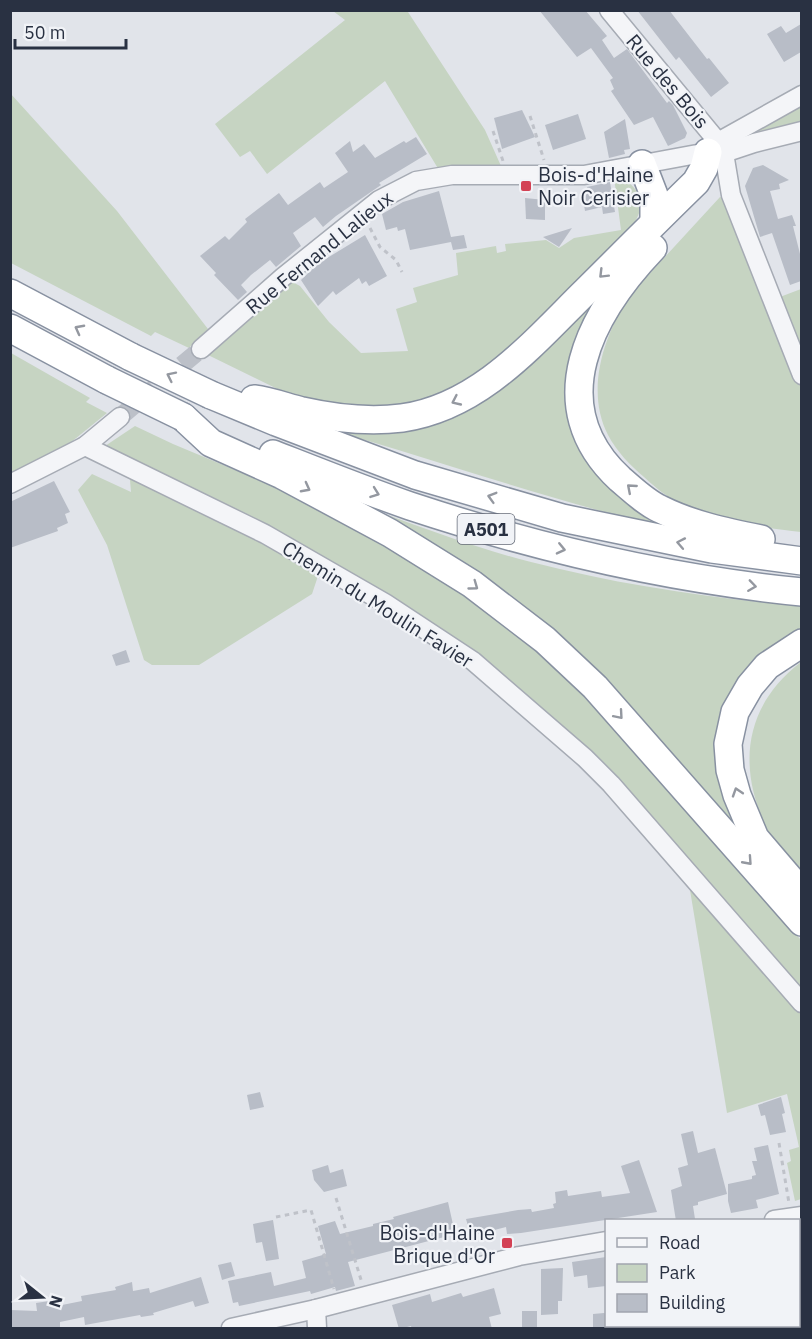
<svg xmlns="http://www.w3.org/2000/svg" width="812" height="1339" viewBox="0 0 812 1339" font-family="'IBM Plex Sans',sans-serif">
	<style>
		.green { fill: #c6d4c2 }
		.building { fill: #b8bdc7 }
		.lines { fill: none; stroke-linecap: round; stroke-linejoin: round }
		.minor-tunnel { stroke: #bcc0c8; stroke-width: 18; stroke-dasharray: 18 9; stroke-linecap: butt }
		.minor-casing { stroke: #a6abb4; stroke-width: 21 }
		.highway-casing { stroke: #8891a1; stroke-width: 30 }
		.path { stroke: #bfc2c9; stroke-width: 3; stroke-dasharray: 4.5 4.5; stroke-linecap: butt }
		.minor { stroke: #f4f5f8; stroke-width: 18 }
		.highway { stroke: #fff; stroke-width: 27 }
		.highway-bridge-casing { stroke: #8891a1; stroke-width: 30; stroke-linecap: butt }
		.highway-bridge { stroke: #fff; stroke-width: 27 }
		.oneway { stroke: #9498a0 }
		.poi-dot { fill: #d34255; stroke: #f1f3f7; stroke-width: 2 }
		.labels { text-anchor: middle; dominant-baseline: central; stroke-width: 4.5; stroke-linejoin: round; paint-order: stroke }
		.shield { fill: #f1f3f7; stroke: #656b78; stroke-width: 1.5 }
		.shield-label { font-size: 18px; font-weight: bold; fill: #293142 }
		.street-label { font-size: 20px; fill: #293142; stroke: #f1f3f7 }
		.poi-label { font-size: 20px; fill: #293142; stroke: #f1f3f7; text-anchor: start }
	</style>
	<rect width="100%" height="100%" fill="#e1e4ea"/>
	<!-- green -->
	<g class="green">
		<path d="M333,11H409L408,12L485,130L505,175H442L385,81L267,174L250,151L240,157L215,124L345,20Z"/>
		<path d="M10,93L117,211L208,329L189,348L155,332L151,336L11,263Z"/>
		<path d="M801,96V131L753,135L752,132Z"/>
		<path d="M613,170C641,192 651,198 629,232L514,353L430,402L372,410L302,401L208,355L283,277L300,286L329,322L361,353L408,351L396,309L417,302L413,288L458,275L456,253L496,246L497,253L506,251L505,244L546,240L559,248L574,238L621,230Z"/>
		<path d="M720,197L726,199L772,300L801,289V345L791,349L801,375V532C772,529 730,523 702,514C680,507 660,492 644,477C630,465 617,452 608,435C585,390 604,336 629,296Z"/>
		<path d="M627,262L575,429L710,535L623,522L612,514C504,485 399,448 291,419L435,418Z"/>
		<path d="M11,353L90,398L86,402L107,413L70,443L11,475Z"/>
		<path d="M135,426L173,444L276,487L384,545L466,596L539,652L589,700L801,940V1199L795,1201L787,1163L791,1161L789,1150L799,1147L787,1094L727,1113L687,872L527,707L318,566L317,579L312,594L199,665H152L144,660L107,545L78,490L92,474L131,492L129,468L96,452Z"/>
		<path d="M379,512C429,530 479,549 531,562C620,585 710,598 801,606V633L722,744L774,877L600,684Z"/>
		<path d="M801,662V875C792,864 779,852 772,839C737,774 740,709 801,662Z"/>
	</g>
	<!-- building -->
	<g class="building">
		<path d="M539,10H585L607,36L602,40L614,58L627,49L667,103L669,101L673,105L687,133L685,138L668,146L653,117L634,125L611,91L614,89L610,80L613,78L591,48L577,57Z"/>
		<path d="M637,10H669L707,59L709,58L729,83L711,97L679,57L676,60Z"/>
		<path d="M801,24V52L784,62L767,34L781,26L786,33Z"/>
		<path d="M522,110L535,137L502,149L494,118Z"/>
		<path d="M578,114L586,139L553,150L545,125Z"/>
		<path d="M625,119L630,149L624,150L625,154L609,158L604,132Z"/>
		<path d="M416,137L427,154L379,183L381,185L336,216L323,227L315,217L293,233L301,246L276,267L270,260L251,275L241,285L247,292L238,300L214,275L216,273L200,256L225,236L229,240L247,222L245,219L279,193L288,205L320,182L324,188L348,172L335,153L350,141L353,152L364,144L375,158L404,141L406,143Z"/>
		<path d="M763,165L789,180L779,184L780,189L770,191L778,219L792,215L796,226H793L801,258V281L790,285L772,233L760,237L745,186L753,168Z"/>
		<path d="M610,182L615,212L603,214L602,207L585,211L582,192L587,191V187Z"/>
		<path d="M439,191L451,237L464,235L467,248L453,250L451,242L410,250L405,229L398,231L397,227L386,230L382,214L403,202Z"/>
		<path d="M525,198L545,200V220L526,219Z"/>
		<path d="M572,228L559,247L543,237Z"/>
		<path d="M365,235L387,276L369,286L366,281L362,284L359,278L336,295L333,291L318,306L301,280L319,263Z"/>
		<path d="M54,481L70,512L65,514L68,523L57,528L58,531L10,548V502Z"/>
		<path d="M126,650L130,662L116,666L112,655Z"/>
		<path d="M260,1092L264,1107L250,1110L247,1095Z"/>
		<path d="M781,1097L785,1113L782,1114L786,1132L770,1135L765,1115L761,1116L758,1105Z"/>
		<path d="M693,1131L698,1153L715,1148L727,1194L698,1202V1205L693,1206L695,1219L676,1221L671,1190L682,1186L678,1168L688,1165L681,1134Z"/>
		<path d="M768,1145L779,1194L756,1200L758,1208L731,1213L728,1201V1184L752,1179V1176L756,1175L752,1161H757L754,1148Z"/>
		<path d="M639,1160L657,1212L521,1233L507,1234L506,1227L471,1236L466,1219L518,1210L531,1209L532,1212L554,1208L553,1204L556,1203L555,1192L567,1190L568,1196L601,1191L602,1197L630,1193L621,1166Z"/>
		<path d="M328,1165L330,1173L343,1169L347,1186L324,1192L314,1180L312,1170Z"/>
		<path d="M448,1202L454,1229L447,1232L448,1236L348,1262L355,1286L336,1291L335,1287L311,1294L310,1291L239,1306L238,1302L233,1303L228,1281L271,1272L274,1286L306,1278L302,1261L326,1254L318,1226L335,1221L340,1234L373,1226V1224L394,1219L393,1217Z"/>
		<path d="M273,1220L279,1259L266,1261L262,1242L256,1243L253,1224Z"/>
		<path d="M606,1257V1286L588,1288L587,1275L574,1277L572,1262Z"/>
		<path d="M231,1262L235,1276L222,1280L218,1265Z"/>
		<path d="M563,1268L562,1301H558V1314L541,1315V1269Z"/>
		<path d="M201,1277L209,1303L195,1307L193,1301L153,1313L154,1315L141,1317L140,1315L85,1325L84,1317L60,1322V1329H10V1310L37,1311L36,1303L56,1300L57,1306L82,1301L81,1296L116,1290L115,1287L132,1282L133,1291L149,1288L150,1293Z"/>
		<path d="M494,1288L501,1314L489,1317L492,1329H412L411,1326L399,1329L392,1305L430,1294L432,1302L461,1293L463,1297Z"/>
		<rect x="522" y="1311" width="15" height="18"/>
		<path d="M604,1313L606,1314V1329H593V1314Z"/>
	</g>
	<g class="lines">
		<!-- minor-tunnel -->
		<path class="minor-tunnel" d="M120,417L201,349"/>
		<defs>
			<g id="minor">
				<path d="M609,10L718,142L724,153L731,195L802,375"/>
				<path d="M718,142L802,95"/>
				<path d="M201,349L283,277L379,200L416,181L452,175H584L708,152L724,153L754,143L802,131"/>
				<path d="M85,446L265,534L385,603L473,661L585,758L611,784L802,1003"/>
				<path d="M10,484L85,446L120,417"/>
				<path d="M774,1220L802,1216"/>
				<path d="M316,1309L317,1328"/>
				<path d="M231,1328L316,1309L519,1256L606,1241"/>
			</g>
			<g id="highway">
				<path d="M642,164L654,195V222"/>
				<path d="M653,248C591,313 540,405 620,479C633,490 645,502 660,509C692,525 726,532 761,539"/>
				<path d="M10,293L131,357"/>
				<path d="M10,328L107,380"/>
				<path d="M211,395L276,422L415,475L562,518L712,549L802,561"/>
				<path d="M254,399C270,401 286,407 302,411C333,418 370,422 402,418C480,407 533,343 586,291C622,255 659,218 696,182L704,168L708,152"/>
				<path d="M183,417L211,443L282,475L390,533L472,584L545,640L595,687L802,922"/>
				<path d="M273,454C319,472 364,490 410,506C537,548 669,579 802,592"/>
				<path d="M802,643L767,666L750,686L735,712L728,744L730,770L737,795L755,838L802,893"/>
			</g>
		</defs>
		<!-- minor casing -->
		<use href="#minor" class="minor-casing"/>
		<!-- highway casing -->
		<use href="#highway" class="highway-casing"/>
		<!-- path -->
		<g class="path">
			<path d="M530,116L544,160"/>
			<path d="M493,131L503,161"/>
			<path d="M370,228L380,247L396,260L402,272"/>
			<path d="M779,1143L789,1203"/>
			<path d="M336,1198L362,1283"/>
			<path d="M276,1217L311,1210L334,1289"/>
			<path d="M724,1326L725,1328"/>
		</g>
		<!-- minor -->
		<use href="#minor" class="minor"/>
		<!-- highway -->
		<use href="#highway" class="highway"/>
		<defs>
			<g id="highway-bridge">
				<path d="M131,357L211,395"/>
				<path d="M107,380L183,417"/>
			</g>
		</defs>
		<!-- highway-bridge casing -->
		<use href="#highway-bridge" class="highway-bridge-casing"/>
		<!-- highway-bridge -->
		<use href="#highway-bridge" class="highway-bridge"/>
	</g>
	<!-- one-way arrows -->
	<defs><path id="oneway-chevron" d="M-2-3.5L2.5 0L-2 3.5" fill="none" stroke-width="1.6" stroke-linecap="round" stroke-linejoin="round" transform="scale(1.5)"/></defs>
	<g class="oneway">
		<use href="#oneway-chevron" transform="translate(603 274) rotate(135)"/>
		<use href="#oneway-chevron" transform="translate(79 329) rotate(-152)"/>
		<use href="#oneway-chevron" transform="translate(171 376) rotate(-154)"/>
		<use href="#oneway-chevron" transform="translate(456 401) rotate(155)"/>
		<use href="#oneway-chevron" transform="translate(306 488) rotate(28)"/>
		<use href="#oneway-chevron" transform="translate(631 488) rotate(-139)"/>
		<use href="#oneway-chevron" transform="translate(375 493) rotate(20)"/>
		<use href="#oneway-chevron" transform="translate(492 497) rotate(-164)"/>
		<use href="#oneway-chevron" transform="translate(681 543) rotate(-169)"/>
		<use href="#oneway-chevron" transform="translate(561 549) rotate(13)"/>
		<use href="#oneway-chevron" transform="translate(474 586) rotate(36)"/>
		<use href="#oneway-chevron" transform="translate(752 586) rotate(8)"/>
		<use href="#oneway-chevron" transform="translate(619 715) rotate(49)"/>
		<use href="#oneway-chevron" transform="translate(737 792) rotate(-108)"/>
		<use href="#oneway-chevron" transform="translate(748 861) rotate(48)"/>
	</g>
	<!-- markers -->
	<g class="poi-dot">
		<rect x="520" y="180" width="12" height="12" rx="3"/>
		<rect x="501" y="1237" width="12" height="12" rx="3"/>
	</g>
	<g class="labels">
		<!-- shield labels -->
		<rect class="shield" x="457.5" y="514" width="57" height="30" rx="4.5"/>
		<g class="shield-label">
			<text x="486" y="529">A501</text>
		</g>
		<!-- street labels -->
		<g class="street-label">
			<text transform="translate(668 81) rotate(50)">Rue des Bois</text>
			<text transform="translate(319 252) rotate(-39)">Rue Fernand Lalieux</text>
			<text transform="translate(378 604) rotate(32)">Chemin du Moulin Favier</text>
		</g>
		<!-- poi labels -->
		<g class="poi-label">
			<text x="538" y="174">Bois-d'Haine<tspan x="538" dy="23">Noir Cerisier</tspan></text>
			<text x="495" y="1232" text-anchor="end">Bois-d'Haine<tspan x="495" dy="23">Brique d'Or</tspan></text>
		</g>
	</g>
	<!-- border -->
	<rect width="812" height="1339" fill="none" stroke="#293142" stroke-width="24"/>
	<!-- legend -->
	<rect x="605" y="1219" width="195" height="108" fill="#f1f3f7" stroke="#a1a5af" stroke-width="1.5"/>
	<rect x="617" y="1238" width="30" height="9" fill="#f4f5f8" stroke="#a1a5af" stroke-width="1.5"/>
	<text x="659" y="1249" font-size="18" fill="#293142">Road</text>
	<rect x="617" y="1264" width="30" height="18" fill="#c6d4c2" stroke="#a1a5af" stroke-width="1.5"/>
	<text x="659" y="1279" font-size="18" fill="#293142">Park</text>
	<rect x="617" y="1294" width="30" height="18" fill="#b8bdc7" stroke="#a1a5af" stroke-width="1.5"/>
	<text x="659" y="1309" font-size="18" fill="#293142">Building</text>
	<!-- north arrow -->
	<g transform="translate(42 1297) rotate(108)" stroke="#f1f3f7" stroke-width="4.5" paint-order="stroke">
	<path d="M0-4.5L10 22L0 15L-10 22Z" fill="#293142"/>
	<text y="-9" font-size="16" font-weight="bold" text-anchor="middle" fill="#293142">N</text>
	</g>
	<!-- scale -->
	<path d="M15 39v9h111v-9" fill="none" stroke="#293142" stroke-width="3"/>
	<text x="24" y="39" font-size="18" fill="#293142" stroke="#f1f3f7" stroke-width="4.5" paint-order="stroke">50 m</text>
</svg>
